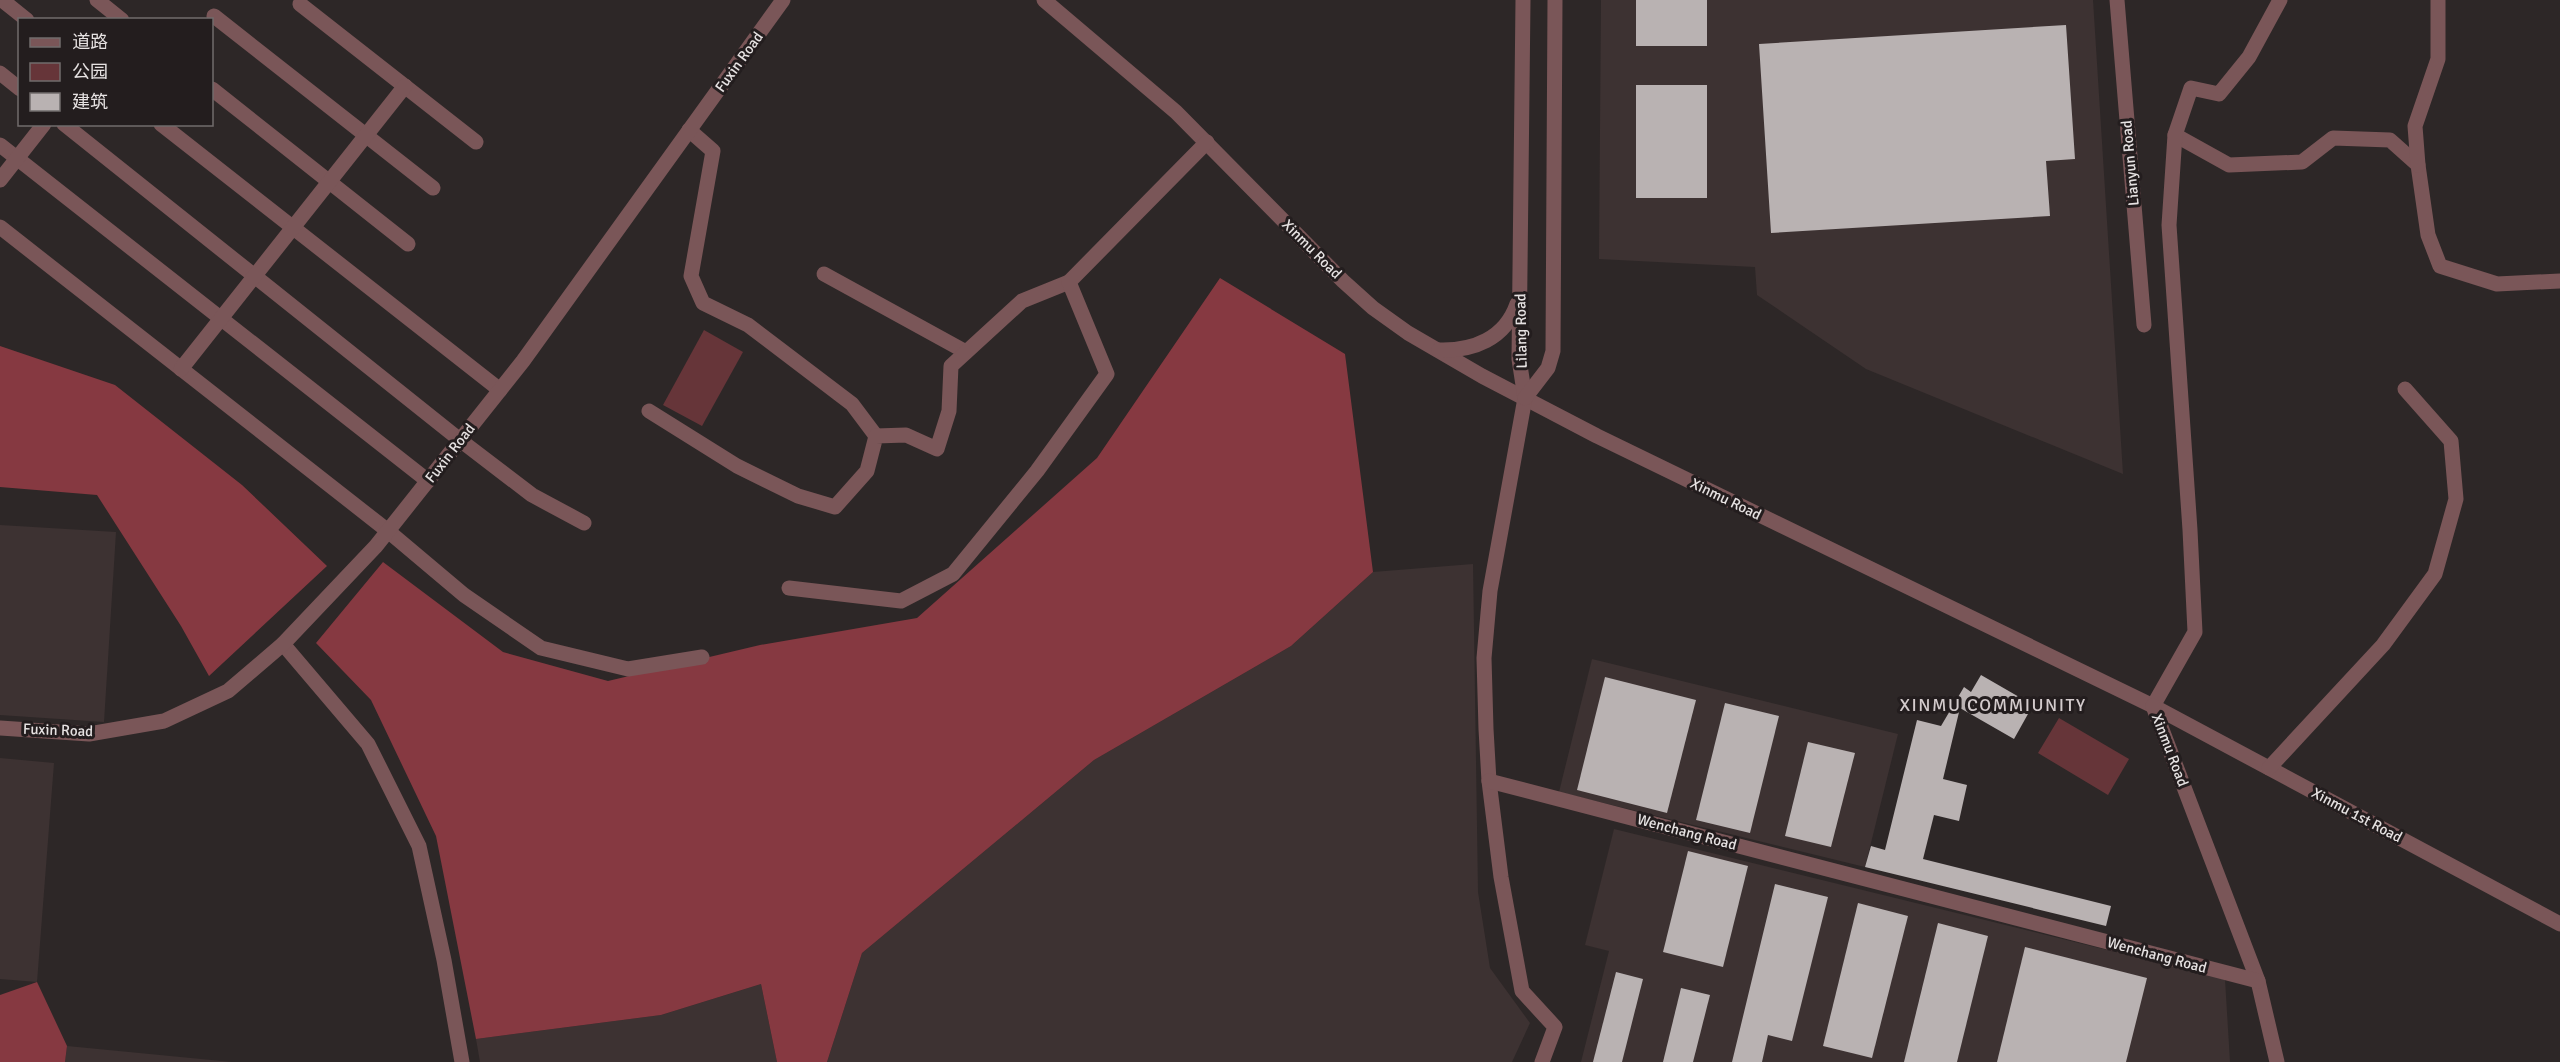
<svg xmlns="http://www.w3.org/2000/svg" width="2560" height="1062" viewBox="0 0 2560 1062" font-family="Signika,'Noto Sans SC',sans-serif">
	<style>
		.built { fill: #3d3232 }
		.green { fill: #663539 }
		.forest { fill: #863941 }
		.building { fill: #b9b2b2 }
		.lines { fill: none; stroke-linecap: round; stroke-linejoin: round }
		.minor { stroke: #7a5658; stroke-width: 15 }
		.labels { text-anchor: middle; dominant-baseline: central; stroke-width: 6; stroke-linejoin: round; paint-order: stroke }
		.street-label { font-size: 15px; fill: #e6e2e2; stroke: #231d1e }
		.quarter-label { font-size: 18px; letter-spacing: 1.5px; fill: #d3cbcc; stroke: #231d1e }
	</style>
	<rect width="100%" height="100%" fill="#2d2727"/>
	<!-- built -->
	<g class="built">
		<path d="M1601,0H2093L2123,474L1866,369L1757,295L1755,267L1599,259Z"/>
		<path d="M0,525L116,532L104,722L0,715Z"/>
		<path d="M1473,564L1478,892L1490,968L1530,1023L1512,1062H827L862,953L1094,760L1291,646L1373,572Z"/>
		<path d="M1592,659L1898,734L1865,867L1559,792Z"/>
		<path d="M0,758L54,763L37,982L0,979Z"/>
		<path d="M1614,829L2225,979L2230,1062H1581L1609,951L1585,945Z"/>
		<path d="M761,984L777,1062H480L476,1039L661,1015Z"/>
		<path d="M67,1046L232,1062H65Z"/>
	</g>
	<!-- green -->
	<g class="green">
		<path d="M704,330L743,352L702,426L663,405Z"/>
		<path d="M2059,718L2129,759L2108,795L2038,753Z"/>
	</g>
	<!-- forest -->
	<g class="forest">
		<path d="M1220,278L1345,354L1373,572L1291,646L1094,760L862,953L827,1062H777L761,984L661,1015L476,1039L436,836L371,700L316,643L383,562L503,652L608,681L760,645L917,618L1097,458Z"/>
		<path d="M0,346L115,385L242,485L327,566L209,676L181,626L97,495L0,487Z"/>
		<path d="M37,982L67,1046L65,1062H0V995Z"/>
	</g>
	<!-- building -->
	<g class="building">
		<rect x="1636" y="0" width="71" height="46"/>
		<path d="M2066,25L2075,159L2046,161L2050,216L1771,233L1759,44Z"/>
		<rect x="1636" y="85" width="71" height="113"/>
		<path d="M1981,675L2033,705L2014,739L1960,708L1943,779L1967,785L1959,821L1934,815L1923,859L2111,906L2106,926L1865,867L1871,846L1885,850L1917,720L1941,726L1964,687L1971,692Z"/>
		<path d="M1605,677L1696,700L1667,813L1577,790Z"/>
		<path d="M1725,703L1779,716L1750,833L1696,820Z"/>
		<path d="M1808,742L1855,753L1831,847L1785,836Z"/>
		<path d="M1688,851L1748,866L1723,967L1663,952Z"/>
		<path d="M1775,884L1828,897L1792,1041L1768,1035L1762,1062H1732Z"/>
		<path d="M1858,903L1908,916L1872,1058L1823,1046Z"/>
		<path d="M1938,923L1988,936L1957,1062H1904Z"/>
		<path d="M2025,947L2147,978L2126,1062H1997Z"/>
		<path d="M1616,972L1643,979L1622,1062H1593Z"/>
		<path d="M1681,988L1710,995L1693,1062H1663Z"/>
	</g>
	<g class="lines">
		<!-- minor -->
		<g class="minor">
			<path d="M2,0L27,20"/>
			<path d="M97,0L122,20"/>
			<path d="M1044,0L1176,112L1343,281L1373,308L1408,333L1482,376L1597,436L2153,706L2560,924"/>
			<path d="M1523,0L1519,359L1525,398L1490,591L1484,658L1486,729L1489,781L1501,877L1522,991L1555,1027L1542,1062"/>
			<path d="M2117,0L2144,325"/>
			<path d="M300,4L476,142"/>
			<path d="M214,16L433,188"/>
			<path d="M0,73L20,89"/>
			<path d="M212,89L408,244"/>
			<path d="M64,124L460,440L532,495L584,523"/>
			<path d="M161,124L500,390"/>
			<path d="M689,130L713,151L691,276L703,303L748,325L852,404L876,436"/>
			<path d="M2175,135L2229,165L2302,162L2333,138L2390,140L2418,165L2428,235L2440,266L2497,284L2560,281"/>
			<path d="M0,145L428,481"/>
			<path d="M2418,165L2415,126L2438,59V0"/>
			<path d="M0,180L44,124"/>
			<path d="M0,227L388,531L464,595L541,648L628,669L702,657"/>
			<path d="M824,274L966,352"/>
			<path d="M1439,350C1473,351 1505,339 1517,304"/>
			<path d="M181,369L405,86"/>
			<path d="M1525,398L1548,368L1553,351L1555,0"/>
			<path d="M649,411L737,466L798,496L835,507L867,471L876,436L906,435L937,449L949,411L951,366L1022,301L1069,282"/>
			<path d="M789,588L901,601L953,574L1037,471L1107,374L1069,282L1207,142"/>
			<path d="M283,644L368,744L419,846L444,960L462,1062"/>
			<path d="M2153,706L2195,632L2190,530L2169,225L2175,135L2191,88L2219,94L2249,57L2280,0"/>
			<path d="M2153,706L2258,981L2277,1062"/>
			<path d="M0,728L89,734L164,721L228,691L283,644L376,546L523,361L783,0"/>
			<path d="M2269,768L2383,645L2435,574L2456,499L2451,441L2405,389"/>
			<path d="M1489,781L2258,981"/>
		</g>
	</g>
	<g class="labels">
		<!-- street labels -->
		<g class="street-label">
			<text transform="translate(739 62) rotate(-54)">Fuxin Road</text>
			<text transform="translate(2130 163) rotate(-95)">Lianyun Road</text>
			<text transform="translate(1312 249) rotate(45)">Xinmu Road</text>
			<text transform="translate(1521 331) rotate(-91)">Lilang Road</text>
			<text transform="translate(450 453) rotate(-52)">Fuxin Road</text>
			<text transform="translate(1726 499) rotate(26)">Xinmu Road</text>
			<text transform="translate(58 730) rotate(2)">Fuxin Road</text>
			<text transform="translate(2170 750) rotate(69)">Xinmu Road</text>
			<text transform="translate(2357 815) rotate(28)">Xinmu 1st Road</text>
			<text transform="translate(1687 832) rotate(15)">Wenchang Road</text>
			<text transform="translate(2157 955) rotate(15)">Wenchang Road</text>
		</g>
		<!-- quarter labels -->
		<g class="quarter-label">
			<text x="1993" y="705">XINMU COMMIUNITY</text>
		</g>
	</g>
	<!-- legend -->
	<rect x="18" y="18" width="195" height="108" fill="#231d1e" stroke="#716c6c" stroke-width="1.5"/>
	<rect x="30" y="38" width="30" height="9" fill="#7a5658" stroke="#716c6c" stroke-width="1.5"/>
	<text x="72" y="48" font-size="18" fill="#e6e2e2">道路</text>
	<rect x="30" y="63" width="30" height="18" fill="#663539" stroke="#716c6c" stroke-width="1.5"/>
	<text x="72" y="78" font-size="18" fill="#e6e2e2">公园</text>
	<rect x="30" y="93" width="30" height="18" fill="#b9b2b2" stroke="#716c6c" stroke-width="1.5"/>
	<text x="72" y="108" font-size="18" fill="#e6e2e2">建筑</text>
</svg>
